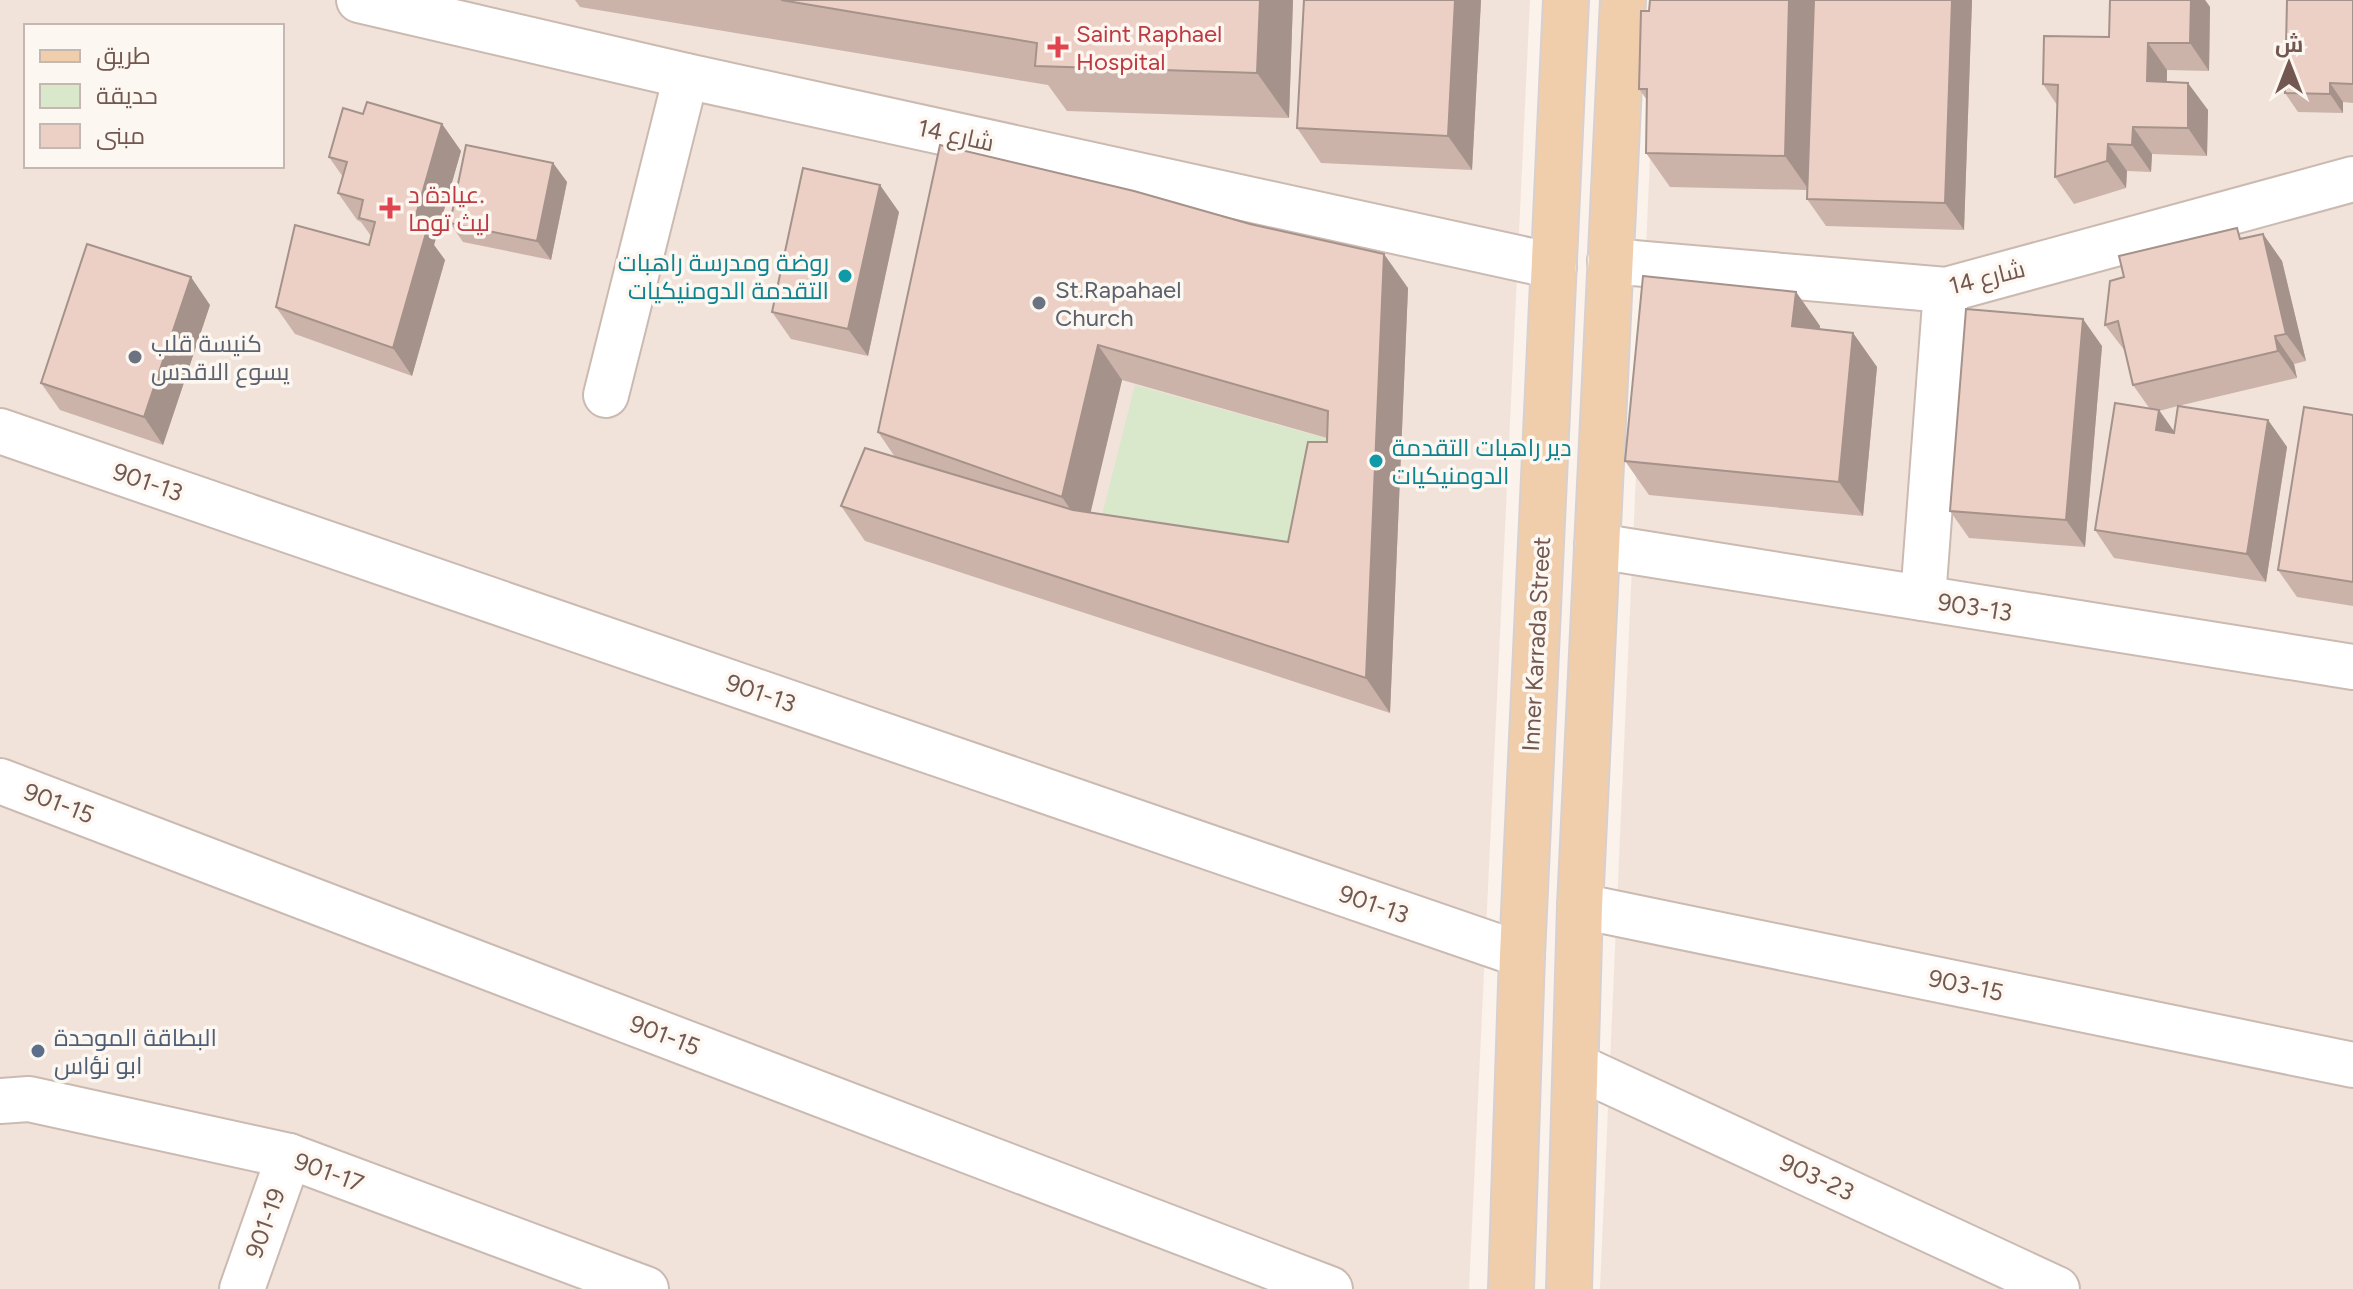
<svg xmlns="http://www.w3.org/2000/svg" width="2353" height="1289" viewBox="0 0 2353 1289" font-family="Figtree,Cairo,sans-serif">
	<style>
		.residential { fill: #f1e3da; fill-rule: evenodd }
		.green { fill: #d9e7ca }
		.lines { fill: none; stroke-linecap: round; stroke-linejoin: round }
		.minor-casing { stroke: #cbbab1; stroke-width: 48 }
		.major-casing { stroke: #d8d0ce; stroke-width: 48 }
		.minor { stroke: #fff; stroke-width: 44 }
		.major { stroke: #f0ceac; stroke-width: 44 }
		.wall { fill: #cbb3a9; fill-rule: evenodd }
		.shaded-wall { fill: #a5928a }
		.building { fill: #ecd0c5; stroke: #a5928a; stroke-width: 2 }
		.health-dot { fill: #e0444e; stroke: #fdf7f1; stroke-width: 3 }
		.culture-dot { fill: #0f9aa8; stroke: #fdf7f1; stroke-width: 3 }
		.worship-dot { fill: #6b7280; stroke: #fdf7f1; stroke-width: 3 }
		.service-dot { fill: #5c6f8a; stroke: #fdf7f1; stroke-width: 3 }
		.labels { text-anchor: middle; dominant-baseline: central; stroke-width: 7; stroke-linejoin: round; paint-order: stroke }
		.health-label { font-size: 24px; fill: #be3a42; stroke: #fdf7f1; text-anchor: start }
		.street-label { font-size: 24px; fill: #725851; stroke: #fdf7f1 }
		.culture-label { font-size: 24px; fill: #0d838f; stroke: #fdf7f1; text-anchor: end }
		.worship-label { font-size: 24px; fill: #5b616d; stroke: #fdf7f1; text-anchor: start }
		.service-label { font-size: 24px; fill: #4e5e75; stroke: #fdf7f1; text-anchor: start }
	</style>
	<rect width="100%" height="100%" fill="#faf2eb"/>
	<!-- residential -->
	<g class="residential">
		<path d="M0,0H1530L1469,1289H0ZM26,26H282V166H26Z"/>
		<path d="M1657,0H2353V1289H1600Z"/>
	</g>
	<!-- green -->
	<path class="green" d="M1135,385L1339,442L1314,565L1099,527Z"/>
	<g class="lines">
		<defs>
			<g id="minor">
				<path d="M359,0L686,76L1554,266"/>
				<path d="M1610,261L1946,290L2353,179"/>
				<path d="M606,395L686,76"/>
				<path d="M0,431L1522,955"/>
				<path d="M1597,546L2353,667"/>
				<path d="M1923,598L1946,290"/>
				<path d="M0,781L1330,1289"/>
				<path d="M1580,906L2353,1065"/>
				<path d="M1576,1066L2057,1289"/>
				<path d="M0,1101L29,1099L289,1156L646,1289"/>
				<path d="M242,1289L289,1156"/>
			</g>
			<g id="major">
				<path d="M1511,1289L1522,955L1566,0"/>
				<path d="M1569,1289L1580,906L1623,0"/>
			</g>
		</defs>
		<!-- minor casing -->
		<use href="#minor" class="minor-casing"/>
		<!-- major casing -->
		<use href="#major" class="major-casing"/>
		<!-- minor -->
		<use href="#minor" class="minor"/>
		<!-- major -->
		<use href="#major" class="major"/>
	</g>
	<!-- wall -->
	<g class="wall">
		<path d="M575,0H1293L1289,118L1067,111L1048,85L580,7Z"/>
		<path d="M1481,0L1472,170L1321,163L1297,128Z"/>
		<path d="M1814,0H1972L1964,230L1826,226L1807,199L1808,190L1670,187L1646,153L1647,100L1639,89Z"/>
		<path d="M2110,0H2205L2210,7L2209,71L2167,70V82L2208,110L2207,156L2152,154L2151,172L2127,171L2126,188L2074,204L2055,177L2057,105L2043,84L2109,37Z"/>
		<path d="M2353,0V103L2343,102V113L2298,112L2285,93Z"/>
		<path d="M363,114L442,124L461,151L434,245L445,260L412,376L295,334L276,307L369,245L371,236L361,222L357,220L338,193L343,177L329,157Z"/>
		<path d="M553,163L567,182L551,260L463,242L450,223Z"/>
		<path d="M899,212L868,356L791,339L772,312Z"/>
		<path d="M1250,224L1408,288L1390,713L865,541L841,506L895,457L878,432ZM1122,380L1327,438V442L1288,542L1090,512Z"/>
		<path d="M2263,234L2282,261L2306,361L2294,364L2297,378L2178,406L2268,420L2287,447L2266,582L2114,558L2095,530L2150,409L2133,385L2125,351L2105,325L2124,277L2244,238ZM2178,406L2174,432L2159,411Z"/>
		<path d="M1796,292L1820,326V329L1853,333L1877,367L1863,516L1649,495L1625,461Z"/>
		<path d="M210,305L163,445L60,410L41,383Z"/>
		<path d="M2102,346L2085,547L1969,538L1950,511Z"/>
		<path d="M2353,415V606L2297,597L2278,570Z"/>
	</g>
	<!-- shaded-wall -->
	<g class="shaded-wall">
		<path d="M1260,0H1293L1289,118L1257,73Z"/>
		<path d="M1455,0H1481L1472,170L1448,136Z"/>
		<path d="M1789,0H1814L1809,190L1785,156Z"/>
		<path d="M1952,0H1972L1964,230L1945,203Z"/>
		<path d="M2191,0H2205L2210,7L2209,71L2190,43Z"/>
		<path d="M2148,43L2167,70L2166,109L2147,81Z"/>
		<path d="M2188,83L2208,110L2207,156L2188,128Z"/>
		<path d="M2330,83L2343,102V113L2330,94Z"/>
		<path d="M442,124L461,151L434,245L445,260L412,376L393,348L412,229Z"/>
		<path d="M2133,127L2152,154L2151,172L2132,145Z"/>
		<path d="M2108,144L2127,171L2126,188L2107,161Z"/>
		<path d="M553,163L567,182L551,260L537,241Z"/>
		<path d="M880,185L899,212L868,356L848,329Z"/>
		<path d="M2263,234L2282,261L2306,361L2286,334Z"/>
		<path d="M1384,254L1408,288L1390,713L1366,678Z"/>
		<path d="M191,277L210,305L163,445L144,417Z"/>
		<path d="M1796,292L1820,326L1816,361L1792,326Z"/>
		<path d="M2083,319L2102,346L2085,547L2066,520Z"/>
		<path d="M1853,333L1877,367L1863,516L1839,482Z"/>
		<path d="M2275,336L2294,364L2297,378L2278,351Z"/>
		<path d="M1098,345L1122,380L1086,532L1062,497Z"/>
		<path d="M2159,410L2178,437L2156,430Z"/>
		<path d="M2268,420L2287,447L2266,582L2247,554Z"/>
	</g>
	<!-- building -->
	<g class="building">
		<path d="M781,0H1260L1257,73L1035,66L1037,43Z"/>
		<path d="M1304,0H1455L1448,136L1297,128Z"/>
		<path d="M1650,0H1789L1785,156L1646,153L1647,89H1639L1641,11H1649Z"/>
		<path d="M1814,0H1952L1945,203L1807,199Z"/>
		<path d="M2110,0H2191L2190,43H2148L2147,81L2188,83V128L2133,127L2132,145L2108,144L2107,161L2055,177L2058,85L2043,84L2044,36L2109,37Z"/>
		<path d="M2287,0H2353V84L2330,83V94L2285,93Z"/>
		<path d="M367,102L442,124L412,229L426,233L393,348L276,307L295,225L369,245L375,222L359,218L363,200L338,193L347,162L329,157L343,108L363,114Z"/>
		<path d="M466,145L553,163L537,241L450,223Z"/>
		<path d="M940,145L1134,191L1250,224L1384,254L1366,678L841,506L865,448L1073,510L1288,542L1308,442H1327L1328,411L1098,345L1062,497L878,432Z"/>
		<path d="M803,168L880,185L848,329L772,312Z"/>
		<path d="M2237,228L2240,239L2263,234L2286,334L2275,336L2278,351L2133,385L2118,321L2105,325L2110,281L2124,277L2119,256Z"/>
		<path d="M87,244L191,277L144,417L41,383Z"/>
		<path d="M1643,276L1796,292L1792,326L1853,333L1839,482L1625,461Z"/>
		<path d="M1966,309L2083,319L2066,520L1950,511Z"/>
		<path d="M2115,403L2159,410L2156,430L2174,433L2178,406L2268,420L2247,554L2095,530Z"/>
		<path d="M2304,407L2353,415V582L2278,570Z"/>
	</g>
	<!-- markers -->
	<g class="health-dot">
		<path d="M1054 35h8v8h8v8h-8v8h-8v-8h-8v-8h8z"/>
		<path d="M386 196h8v8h8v8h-8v8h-8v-8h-8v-8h8z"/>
	</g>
	<g class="culture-dot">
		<circle cx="845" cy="276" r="8"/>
		<circle cx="1376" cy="461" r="8"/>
	</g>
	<g class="worship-dot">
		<circle cx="1039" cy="303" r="8"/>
		<circle cx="135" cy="357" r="8"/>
	</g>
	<circle class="service-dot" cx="38" cy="1051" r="8"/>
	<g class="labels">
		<!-- health labels -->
		<g class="health-label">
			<text x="1076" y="33">Saint Raphael<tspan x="1076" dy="28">Hospital</tspan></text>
			<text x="408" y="194">عيادة د.<tspan x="408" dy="28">ليث توما</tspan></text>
		</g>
		<!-- street labels -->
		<g class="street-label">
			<text transform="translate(956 135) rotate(12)">شارع 14</text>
			<text transform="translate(1987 277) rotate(-14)">شارع 14</text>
			<text transform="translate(148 482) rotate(19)">901-13</text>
			<text transform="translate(1975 607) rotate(9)">903-13</text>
			<text transform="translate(1536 644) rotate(-87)">Inner Karrada Street</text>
			<text transform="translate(761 693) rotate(19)">901-13</text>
			<text transform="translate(59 803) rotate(21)">901-15</text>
			<text transform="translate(1374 904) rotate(19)">901-13</text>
			<text transform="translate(1966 985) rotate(12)">903-15</text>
			<text transform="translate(665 1035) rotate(21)">901-15</text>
			<text transform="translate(329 1172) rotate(20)">901-17</text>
			<text transform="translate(1817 1177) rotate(25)">903-23</text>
			<text transform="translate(265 1223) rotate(-70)">901-19</text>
		</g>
		<!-- culture labels -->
		<g class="culture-label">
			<text x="829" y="262">روضة ومدرسة راهبات<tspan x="829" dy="28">التقدمة الدومنيكيات</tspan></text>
			<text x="1392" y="447" text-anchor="start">دير راهبات التقدمة<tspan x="1392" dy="28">الدومنيكيات</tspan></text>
		</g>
		<!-- worship labels -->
		<g class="worship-label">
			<text x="1055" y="289">St.Rapahael<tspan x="1055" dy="28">Church</tspan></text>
			<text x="151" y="343">كنيسة قلب<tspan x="151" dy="28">يسوع الاقدس</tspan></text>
		</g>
		<!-- service labels -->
		<g class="service-label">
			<text x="54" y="1037">البطاقة الموحدة<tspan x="54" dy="28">ابو نؤاس</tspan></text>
		</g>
	</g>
	<!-- legend -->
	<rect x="24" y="24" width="260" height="144" fill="#fdf7f1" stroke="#c5b7b1" stroke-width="2"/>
	<rect x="40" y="50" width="40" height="12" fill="#f0ceac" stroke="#c5b7b1" stroke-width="2"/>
	<text x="96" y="64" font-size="24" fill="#725851">طريق</text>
	<rect x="40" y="84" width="40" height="24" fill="#d9e7ca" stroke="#c5b7b1" stroke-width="2"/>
	<text x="96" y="104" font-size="24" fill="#725851">حديقة</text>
	<rect x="40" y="124" width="40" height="24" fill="#ecd0c5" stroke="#c5b7b1" stroke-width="2"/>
	<text x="96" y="144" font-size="24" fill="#725851">مبنى</text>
	<!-- north arrow -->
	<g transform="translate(2289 64)" stroke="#fdf7f1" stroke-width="6" paint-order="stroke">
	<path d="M0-6L14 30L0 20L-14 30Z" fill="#725851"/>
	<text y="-12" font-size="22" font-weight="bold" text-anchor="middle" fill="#725851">ش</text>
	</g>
</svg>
